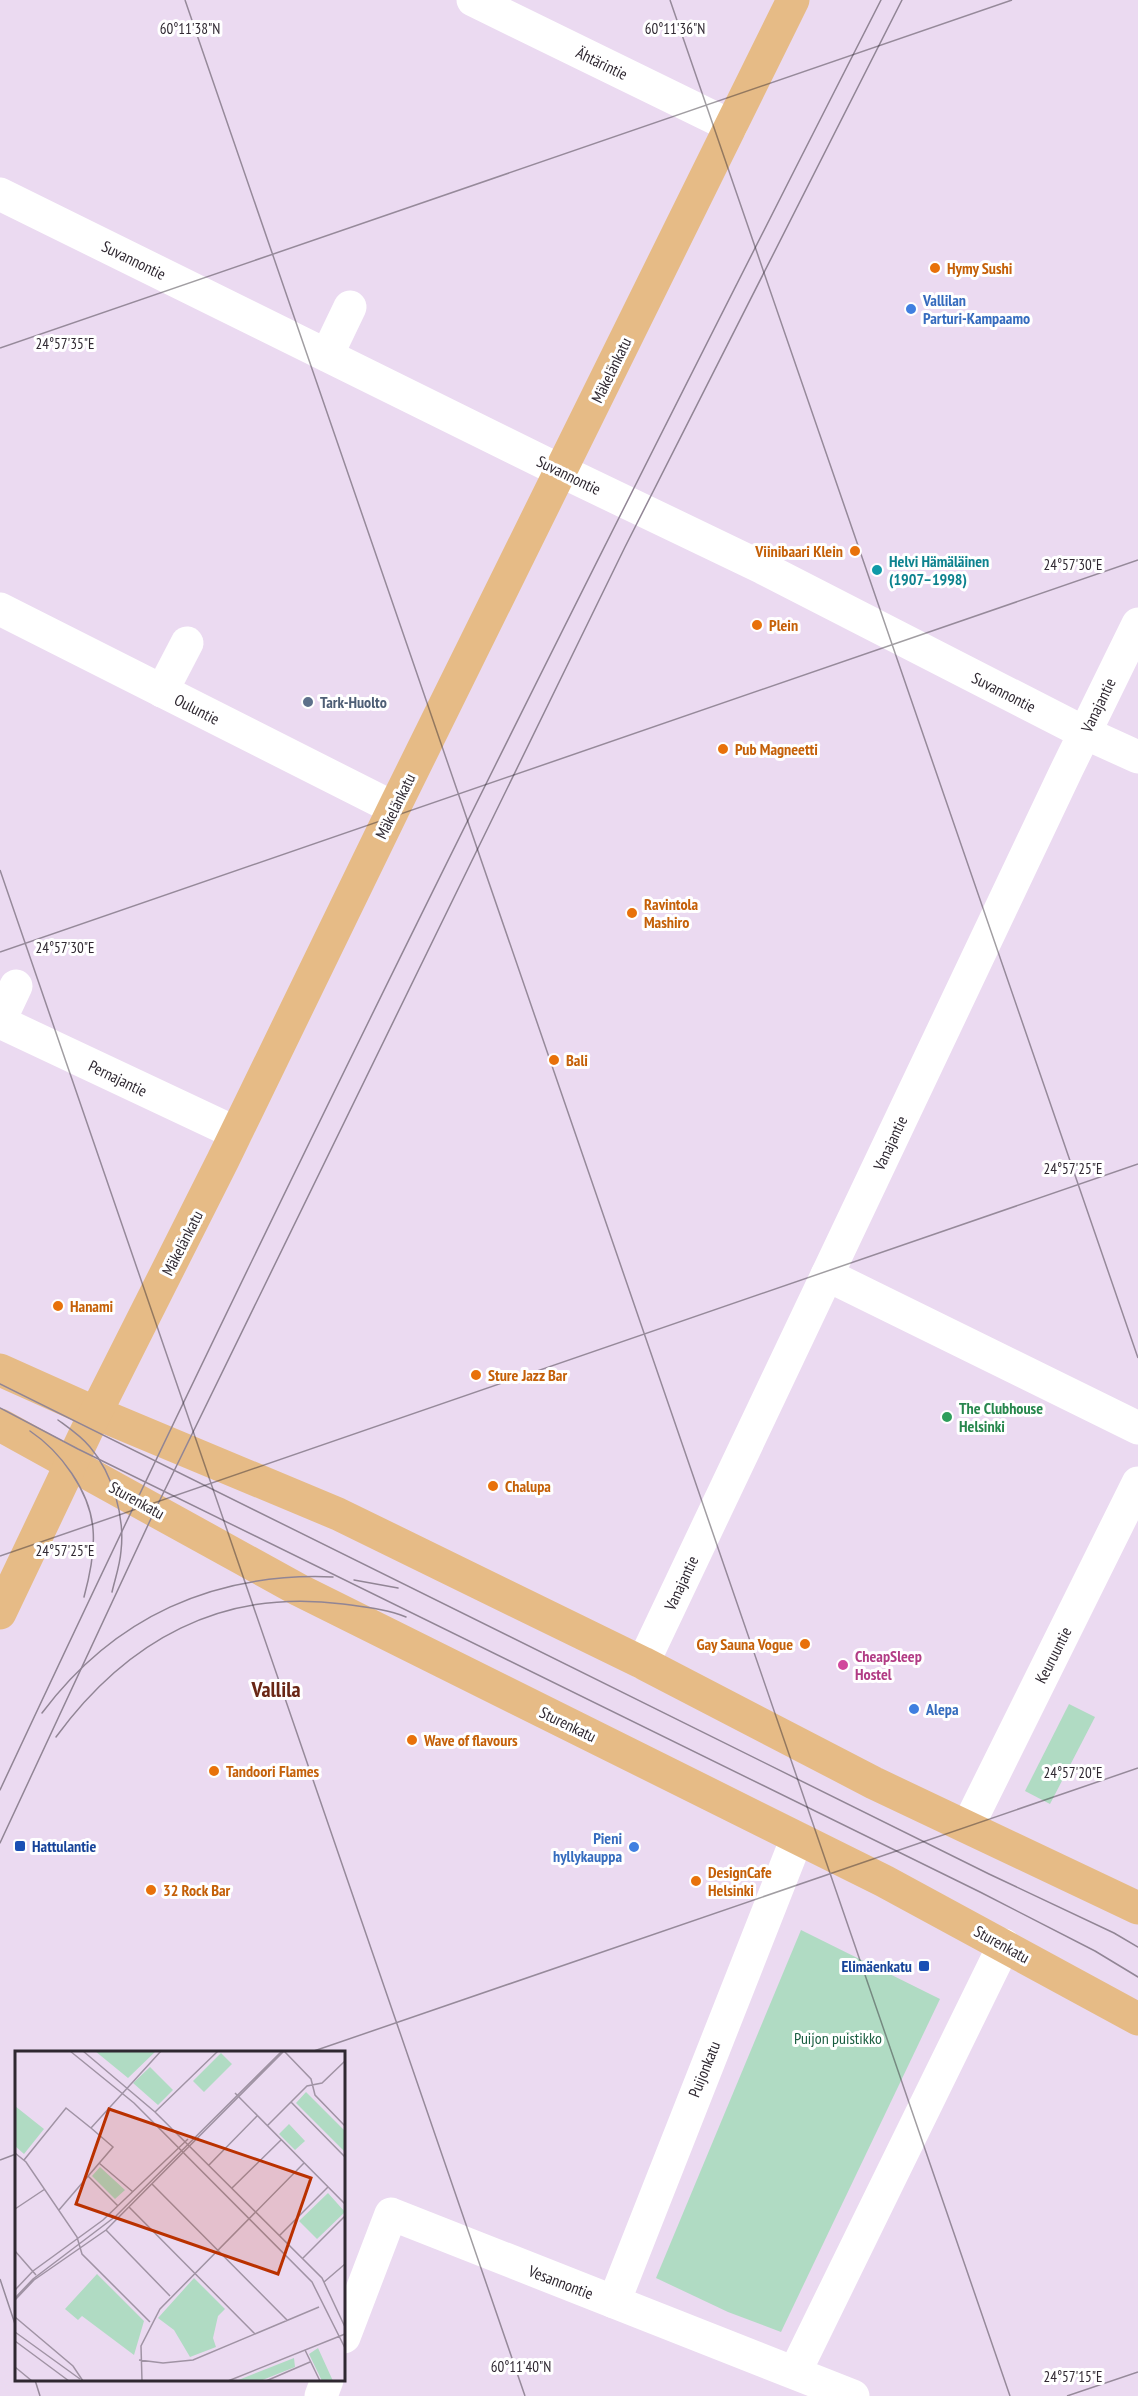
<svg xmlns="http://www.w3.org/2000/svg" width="1138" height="2396" viewBox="0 0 1138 2396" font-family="'PT Sans Narrow',sans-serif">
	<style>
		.green { fill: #b0dbc3 }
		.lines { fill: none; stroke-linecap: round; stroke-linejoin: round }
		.minor { stroke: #fff; stroke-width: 33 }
		.major { stroke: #e6bb86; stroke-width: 33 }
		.tram { stroke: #918595; stroke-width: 1.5 }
		.ticks { fill: none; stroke: #2f2831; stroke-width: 1.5; stroke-opacity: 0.45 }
		.food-dot { fill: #e8710a; stroke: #fff; stroke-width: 2 }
		.shop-dot { fill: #3f7fe0; stroke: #fff; stroke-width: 2 }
		.culture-dot { fill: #0f9aa8; stroke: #fff; stroke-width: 2 }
		.service-dot { fill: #5c6f8a; stroke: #fff; stroke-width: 2 }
		.leisure-dot { fill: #2e9e5b; stroke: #fff; stroke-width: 2 }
		.hotel-dot { fill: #d1479c; stroke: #fff; stroke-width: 2 }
		.transit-dot { fill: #1a4fb4; stroke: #fff; stroke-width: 2 }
		.labels { text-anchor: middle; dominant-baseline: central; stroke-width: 6; stroke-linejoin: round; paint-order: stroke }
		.street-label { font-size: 16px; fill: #2f2831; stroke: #fff }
		.food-label { font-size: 16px; font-weight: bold; fill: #c56008; stroke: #fff; text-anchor: start }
		.shop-label { font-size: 16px; font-weight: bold; fill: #366cbe; stroke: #fff; text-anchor: start }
		.culture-label { font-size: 16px; font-weight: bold; fill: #0d838f; stroke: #fff; text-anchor: start }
		.service-label { font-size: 16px; font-weight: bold; fill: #4e5e75; stroke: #fff; text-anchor: start }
		.leisure-label { font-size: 16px; font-weight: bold; fill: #27864d; stroke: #fff; text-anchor: start }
		.hotel-label { font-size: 16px; font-weight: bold; fill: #b23c85; stroke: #fff; text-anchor: start }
		.transit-label { font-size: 16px; font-weight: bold; fill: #164399; stroke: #fff; text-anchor: start }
		.park-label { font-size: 16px; fill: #195d40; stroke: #fff }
		.district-label { font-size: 22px; font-weight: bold; fill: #692715; stroke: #fff }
		.inset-road { fill: none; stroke: #a093a4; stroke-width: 1.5 }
		.view { fill: #ba3100; fill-opacity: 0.15; stroke: #ba3100; stroke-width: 3 }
		.inset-edge { fill: none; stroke: #2f2831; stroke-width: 3 }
		.ticks-label { font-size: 15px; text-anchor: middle; fill: #2f2831; stroke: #fff; stroke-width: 6; stroke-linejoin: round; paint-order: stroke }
	</style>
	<rect width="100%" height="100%" fill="#ebdaf1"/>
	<!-- green -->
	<g class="green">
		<path d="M1069,1704L1095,1717L1050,1804L1025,1791Z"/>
		<path d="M801,1930L940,1999L781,2332L728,2312L656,2278Z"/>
	</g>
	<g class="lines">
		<!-- minor -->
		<g class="minor">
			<path d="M473,0L731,126"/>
			<path d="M0,194L561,471L763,568L1085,733L1138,757"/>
			<path d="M327,355L350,307"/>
			<path d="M0,609L394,808"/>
			<path d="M162,691L187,643"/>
			<path d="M0,1020L16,986"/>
			<path d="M0,1022L236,1133"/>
			<path d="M827,1275L1138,1428"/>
			<path d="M643,1663L1067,769L1138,624"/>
			<path d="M968,1826L1138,1483"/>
			<path d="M614,2302L797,1838"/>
			<path d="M344,2337L391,2214L853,2396"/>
			<path d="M795,2372L1004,1945"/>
			<path d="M321,2396L327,2380"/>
		</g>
		<!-- major -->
		<g class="major">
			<path d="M0,1370L96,1413L338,1514L643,1663L874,1783L1138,1908"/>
			<path d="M0,1425L299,1590L884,1881L1138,2019"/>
			<path d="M0,1613L88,1428L223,1160L394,808L793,0"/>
		</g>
		<!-- tram -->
		<g class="tram">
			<path d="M0,1384L989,1874L1114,1933L1138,1947"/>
			<path d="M0,1408L78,1449L980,1892L1095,1951L1138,1977"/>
			<path d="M58,1420C69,1428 81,1436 90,1447C113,1474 125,1517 121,1551C120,1565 115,1579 112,1592"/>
			<path d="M30,1431C60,1451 90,1491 93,1529C95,1551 90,1575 84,1597"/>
			<path d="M354,1580L398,1588"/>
			<path d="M42,1713C114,1617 214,1572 333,1577"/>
			<path d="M56,1737C127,1640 222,1588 343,1604C364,1607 386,1609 406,1617"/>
			<path d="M0,1790C281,1188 579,593 881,0"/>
			<path d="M0,1843L155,1510L625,547L902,0"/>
		</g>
	</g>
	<!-- ticks -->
	<path class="ticks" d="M185,0L1010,2396M670,0L1138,1358M0,348L1012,0M0,870L525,2396M0,952L1138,560M0,1556L1138,1164M311,2052L1138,1768M0,2160L16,2154M0,2279L16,2327M35,2380L40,2396M1067,2396L1138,2372"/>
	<!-- markers -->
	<g class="food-dot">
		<circle cx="935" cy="268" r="6"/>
		<circle cx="855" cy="551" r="6"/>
		<circle cx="757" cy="625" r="6"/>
		<circle cx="723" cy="749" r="6"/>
		<circle cx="632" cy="913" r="6"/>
		<circle cx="554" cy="1060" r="6"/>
		<circle cx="58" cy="1306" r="6"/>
		<circle cx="476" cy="1375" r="6"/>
		<circle cx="493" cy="1486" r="6"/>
		<circle cx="805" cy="1644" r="6"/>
		<circle cx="412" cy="1740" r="6"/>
		<circle cx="214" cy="1771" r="6"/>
		<circle cx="696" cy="1881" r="6"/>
		<circle cx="151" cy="1890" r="6"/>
	</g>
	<g class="shop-dot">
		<circle cx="911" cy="309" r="6"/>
		<circle cx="914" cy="1709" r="6"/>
		<circle cx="634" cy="1847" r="6"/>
	</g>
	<circle class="culture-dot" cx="877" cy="570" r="6"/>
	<circle class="service-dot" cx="308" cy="702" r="6"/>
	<circle class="leisure-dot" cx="947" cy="1417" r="6"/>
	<circle class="hotel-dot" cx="843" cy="1665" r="6"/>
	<g class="transit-dot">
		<rect x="14" y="1840" width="12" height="12" rx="3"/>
		<rect x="918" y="1960" width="12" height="12" rx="3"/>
	</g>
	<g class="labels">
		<!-- street labels -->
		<g class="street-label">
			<text transform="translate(602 63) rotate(26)">Ähtärintie</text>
			<text transform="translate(134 260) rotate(26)">Suvannontie</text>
			<text transform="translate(611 370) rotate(-64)">Mäkelänkatu</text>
			<text transform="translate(569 475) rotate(26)">Suvannontie</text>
			<text transform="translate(1004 692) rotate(27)">Suvannontie</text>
			<text transform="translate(1098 705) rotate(-64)">Vanajantie</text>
			<text transform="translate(197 709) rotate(27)">Ouluntie</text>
			<text transform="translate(395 806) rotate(-64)">Mäkelänkatu</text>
			<text transform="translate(118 1078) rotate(26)">Pernajantie</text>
			<text transform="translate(890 1143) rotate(-65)">Vanajantie</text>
			<text transform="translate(182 1243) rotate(-63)">Mäkelänkatu</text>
			<text transform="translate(137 1500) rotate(29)">Sturenkatu</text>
			<text transform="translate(681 1583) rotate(-65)">Vanajantie</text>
			<text transform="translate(1053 1655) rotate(-63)">Keuruuntie</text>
			<text transform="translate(568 1724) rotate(26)">Sturenkatu</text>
			<text transform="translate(1002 1944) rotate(29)">Sturenkatu</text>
			<text transform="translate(704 2069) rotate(-68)">Puijonkatu</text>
			<text transform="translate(561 2282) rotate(21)">Vesannontie</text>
		</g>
		<!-- food labels -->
		<g class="food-label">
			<text x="947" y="268">Hymy Sushi</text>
			<text x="843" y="551" text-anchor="end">Viinibaari Klein</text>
			<text x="769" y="625">Plein</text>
			<text x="735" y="749">Pub Magneetti</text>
			<text x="644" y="904">Ravintola<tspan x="644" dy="18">Mashiro</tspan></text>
			<text x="566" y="1060">Bali</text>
			<text x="70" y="1306">Hanami</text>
			<text x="488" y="1375">Sture Jazz Bar</text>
			<text x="505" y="1486">Chalupa</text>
			<text x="793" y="1644" text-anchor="end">Gay Sauna Vogue</text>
			<text x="424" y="1740">Wave of flavours</text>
			<text x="226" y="1771">Tandoori Flames</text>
			<text x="708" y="1872">DesignCafe<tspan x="708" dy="18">Helsinki</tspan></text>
			<text x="163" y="1890">32 Rock Bar</text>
		</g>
		<!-- shop labels -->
		<g class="shop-label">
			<text x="923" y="300">Vallilan<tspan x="923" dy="18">Parturi-Kampaamo</tspan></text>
			<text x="926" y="1709">Alepa</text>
			<text x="622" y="1838" text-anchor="end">Pieni<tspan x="622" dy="18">hyllykauppa</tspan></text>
		</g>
		<!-- culture labels -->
		<g class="culture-label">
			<text x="889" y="561">Helvi Hämäläinen<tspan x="889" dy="18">(1907–1998)</tspan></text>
		</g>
		<!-- service labels -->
		<g class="service-label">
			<text x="320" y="702">Tark-Huolto</text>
		</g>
		<!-- leisure labels -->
		<g class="leisure-label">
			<text x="959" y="1408">The Clubhouse<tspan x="959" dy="18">Helsinki</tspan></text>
		</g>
		<!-- hotel labels -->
		<g class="hotel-label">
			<text x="855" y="1656">CheapSleep<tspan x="855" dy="18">Hostel</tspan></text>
		</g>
		<!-- transit labels -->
		<g class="transit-label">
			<text x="32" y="1846">Hattulantie</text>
			<text x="912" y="1966" text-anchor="end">Elimäenkatu</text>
		</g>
		<!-- park labels -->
		<g class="park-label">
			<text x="838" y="2038">Puijon puistikko</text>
		</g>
		<!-- district labels -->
		<g class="district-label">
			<text x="276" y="1689">Vallila</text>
		</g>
	</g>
	<!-- overview -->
	<g transform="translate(15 2051)">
		<rect width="330" height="330" fill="#ebdaf1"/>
		<path d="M80,0H141L113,27ZM206,2L217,13L189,41L178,30ZM135,16L158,39L143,54L118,32ZM291,41L330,80V101L281,52ZM0,55L29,78L9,103L0,95ZM274,73L290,90L280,99L264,83ZM85,116L110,139L100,148L77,125ZM313,142L330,161L302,188L284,170ZM82,223L129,270L119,304L67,265L63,269L50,258ZM179,227L210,258L203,265L198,287L201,296L175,306L159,279L143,267ZM303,297L318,330H307L294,303ZM279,307L280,316L245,330H221Z" fill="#b0dbc3"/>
		<path class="inset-road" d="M55,0L119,52L297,231L330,297M68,0L140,61L307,227L330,276M269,0L296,28L300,44L330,75M220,42L330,153M276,51L330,106M140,61L203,0M252,75L292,35L307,32L330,10M0,102L11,111L62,186L67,203L135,271M9,109L51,57L76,77L146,0M84,112L118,141M194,114L242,65M73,125L103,155M137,133L272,269M217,137L266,89M114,156L240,283M0,158L30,138M44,159L98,96L76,77M91,179L155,245M264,185L313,136M0,200L21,224M287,208L330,165M309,231L330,213M0,239L18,220L88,169L173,88M0,247L18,228L101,165L267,0M0,249L19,229L91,179L269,0M0,266L58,315L68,330M0,281L65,328M0,290L54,330M290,299L305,330M124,309L148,312L178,309L304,256M0,316L17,330M127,330L126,295L145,258L289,112M213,330L330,283M251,330L295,311"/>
		<path class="view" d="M94,58L296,127L263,223L61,153Z"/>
		<rect width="330" height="330" class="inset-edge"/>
	</g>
	<g class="ticks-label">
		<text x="190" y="34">60°11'38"N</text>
		<text x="675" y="34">60°11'36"N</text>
		<text x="65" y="349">24°57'35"E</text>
		<text x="1073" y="570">24°57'30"E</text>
		<text x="65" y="953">24°57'30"E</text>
		<text x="1073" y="1174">24°57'25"E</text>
		<text x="65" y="1556">24°57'25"E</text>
		<text x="1073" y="1778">24°57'20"E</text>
		<text x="521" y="2372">60°11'40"N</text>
		<text x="1073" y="2382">24°57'15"E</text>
	</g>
</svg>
